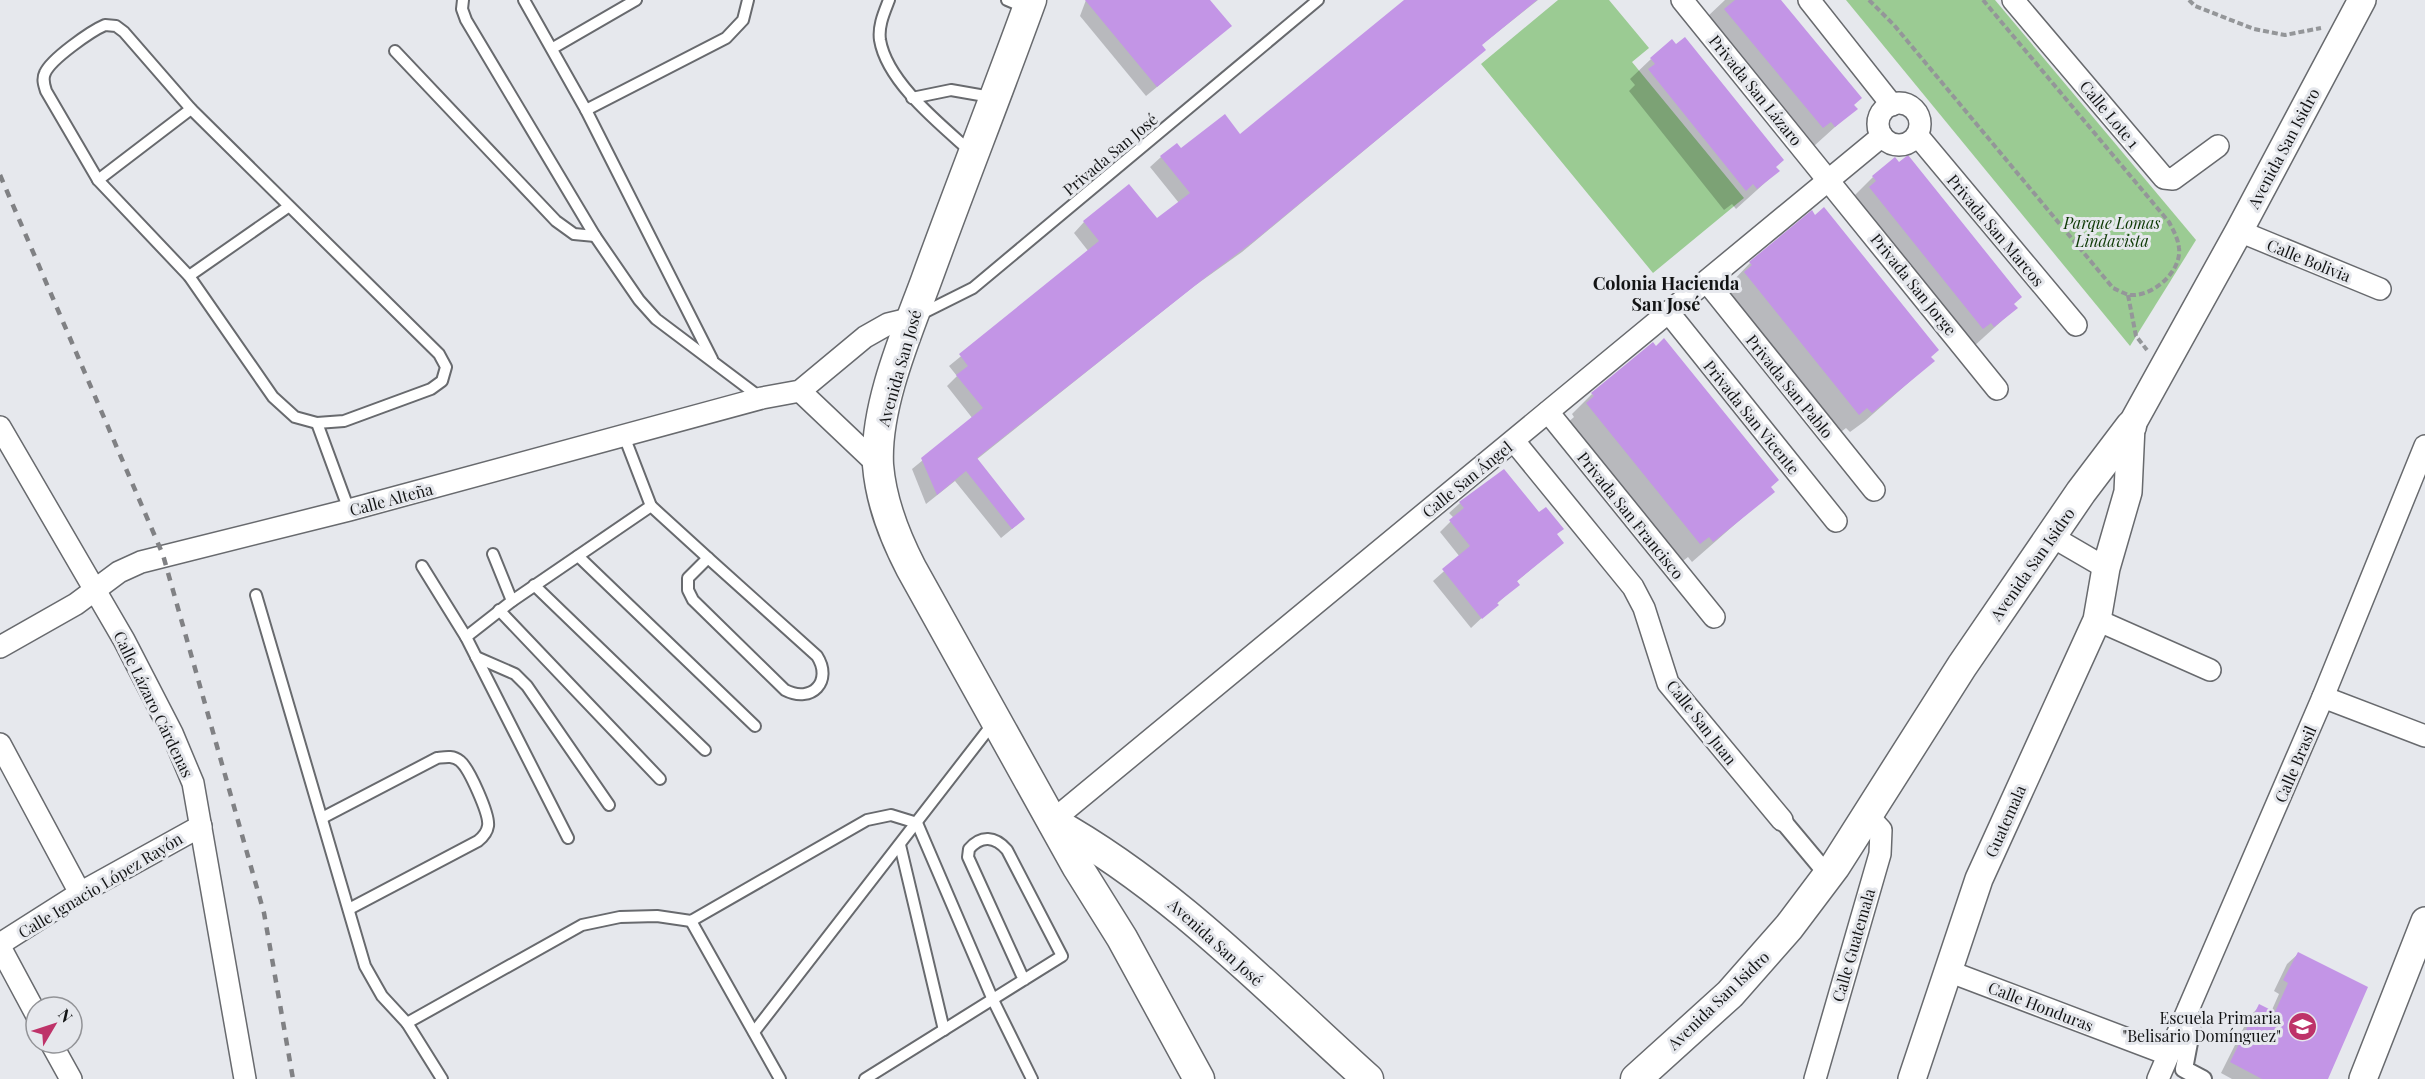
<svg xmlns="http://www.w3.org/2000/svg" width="2425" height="1079" viewBox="0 0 2425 1079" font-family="'Playfair Display',serif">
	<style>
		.green { fill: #9bcb93 }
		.shadow { fill: #0003 }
		.building { fill: #c395e6 }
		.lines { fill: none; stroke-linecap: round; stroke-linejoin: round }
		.service-casing { stroke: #686a6e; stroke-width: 14 }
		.pedestrian-casing { stroke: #686a6e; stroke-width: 20 }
		.minor-casing { stroke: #686a6e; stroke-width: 24 }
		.tertiary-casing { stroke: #686a6e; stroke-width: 30 }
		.secondary-casing { stroke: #686a6e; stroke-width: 33 }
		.path { stroke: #949699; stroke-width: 4; stroke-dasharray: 6 3; stroke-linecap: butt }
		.service { stroke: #fff; stroke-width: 10 }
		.pedestrian { stroke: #fff; stroke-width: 16 }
		.minor { stroke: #fff; stroke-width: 21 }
		.tertiary { stroke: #fff; stroke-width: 27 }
		.secondary { stroke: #fff; stroke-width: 30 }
		.rail { stroke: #808184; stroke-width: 4.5; stroke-dasharray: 8 8; stroke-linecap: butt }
		.labels { text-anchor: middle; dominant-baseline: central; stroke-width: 6; stroke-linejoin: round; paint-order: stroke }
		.street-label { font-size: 16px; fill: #131415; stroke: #e6e8ed }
		.park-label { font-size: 16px; font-style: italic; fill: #0e3905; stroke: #e6e8ed }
		.poi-label { font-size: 16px; fill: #131415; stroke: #e6e8ed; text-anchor: end }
		.neighbourhood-label { font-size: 18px; font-weight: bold; fill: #131415; stroke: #e6e8ed }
	</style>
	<rect width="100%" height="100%" fill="#e6e8ed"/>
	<!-- green -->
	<g class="green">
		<path d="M1558,0H1609L1649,48L1632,62L1744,198L1653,273L1481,64Z"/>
		<path d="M1846,0H1995L2196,240L2130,346Z"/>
	</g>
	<!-- shadow -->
	<g class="shadow">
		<path d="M1086,0H1208L1219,36L1146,96L1080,16Z"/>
		<path d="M1407,0H1538L1480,46L1473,60L1242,252L1193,287L976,460L1023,519L1012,529L1001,538L955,481L926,504L912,469L973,419L947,386L957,376L949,366L1089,252L1074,233L1084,222L1157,220L1179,203L1150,167L1161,157L1180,150L1240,137Z"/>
		<path d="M1725,0H1780L1856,108L1814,146L1810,141L1802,147L1707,17Z"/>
		<path d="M1651,59L1778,171L1736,209L1732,204L1724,210L1629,91L1635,85L1630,79Z"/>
		<path d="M1873,177L2016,308L1973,347L1853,197Z"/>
		<path d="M1750,263L1929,357L1933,361L1865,421L1850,432L1846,428L1837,435L1724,294L1732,286L1730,284Z"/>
		<path d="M1592,394L1770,488L1773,491L1692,562L1688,557L1679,564L1566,424L1574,417L1572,414Z"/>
		<path d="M1460,503L1556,535L1562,543L1516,582L1518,584L1471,628L1433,581L1460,557L1440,532L1454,518L1449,513Z"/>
		<path d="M2298,954L2325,1079H2232L2221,1073L2249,1017L2260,1006L2271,1012L2279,994L2274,991L2287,964Z"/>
	</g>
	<!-- building -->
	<g class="building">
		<path d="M1085,0H1210L1232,26L1157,87Z"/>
		<path d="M1404,0H1537L1482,45L1486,50L1254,241L1206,277L977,458L1025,519L1012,529L966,471L937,495L921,458L983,408L956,375L968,366L959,354L1099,241L1083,221L1129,184L1157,218L1190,193L1160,156L1177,143L1181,148L1225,114L1240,134Z"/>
		<path d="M1735,0H1781L1862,98L1854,105L1858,109L1835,127L1831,122L1823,128L1724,9Z"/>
		<path d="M1685,37L1784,160L1776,167L1780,171L1757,189L1753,184L1746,191L1648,69L1655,64L1650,58L1672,39L1676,44Z"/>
		<path d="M1908,155L2022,297L2014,304L2018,308L1994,327L1991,323L1983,329L1869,187L1876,181L1872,176L1895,157L1899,162Z"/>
		<path d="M1824,207L1939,350L1931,357L1935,361L1872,413L1867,408L1859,415L1744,272L1752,265L1749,262L1812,210L1815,215Z"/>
		<path d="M1664,338L1779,480L1771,487L1775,492L1713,542L1709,537L1700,544L1586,403L1594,396L1591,393L1653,342L1656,346Z"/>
		<path d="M1504,469L1539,512L1546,507L1564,529L1557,534L1564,543L1517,581L1520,585L1497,603L1499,605L1482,619L1442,569L1470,546L1449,520L1464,508L1459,502Z"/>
		<path d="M2298,952L2368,987L2328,1079H2262L2230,1062L2259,1004L2275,1012L2288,983L2283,980Z"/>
	</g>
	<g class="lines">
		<defs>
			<g id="service">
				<path d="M463,0L462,9L466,20L595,236L639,300L656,319L761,398"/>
				<path d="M524,0L586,110"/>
				<path d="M889,0C884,13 878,26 880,40C887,82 940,124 970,151"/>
				<path d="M1007,0L1026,8"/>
				<path d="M105,25L116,26L124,32L191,109L439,354L446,367L442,381L431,389L344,421L317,423L295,417L273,397L189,276L98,180L46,91C44,85 42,79 45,73C51,59 91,31 105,25Z"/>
				<path d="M553,48L636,0"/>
				<path d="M395,51L556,221L574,234L595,236"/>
				<path d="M912,98L951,90L991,97"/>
				<path d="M98,180L191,109"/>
				<path d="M189,276L288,207"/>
				<path d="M919,315L973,288L1318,0"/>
				<path d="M712,359L586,110L726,38L743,20L748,0"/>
				<path d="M317,423L349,510"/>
				<path d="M651,506L708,558"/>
				<path d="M493,554L512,601"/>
				<path d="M578,556L755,726"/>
				<path d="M708,558L817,656C833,681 812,704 785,690L693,600L688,590V578Z"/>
				<path d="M422,566L466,637"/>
				<path d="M534,585L705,750"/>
				<path d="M256,595L365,966L382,996L407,1023"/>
				<path d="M499,610L660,779"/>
				<path d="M476,657L515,674L527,686L609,805"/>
				<path d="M322,818L437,758C445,757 453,755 460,761C469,768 490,815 488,826C487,833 483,837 478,841L349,909"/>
				<path d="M568,838L466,637L512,601L651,506L624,436"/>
				<path d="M900,845L944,1030"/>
				<path d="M691,921L780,1079"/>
				<path d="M754,1032L994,722"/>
				<path d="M442,1079L407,1023L582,925L620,917L657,916L691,921L867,820L891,815L917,823L993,1000L1032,1079"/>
				<path d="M865,1079C931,1038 996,997 1062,956L1007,850C995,836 981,835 969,849L968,857L1024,980"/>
			</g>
			<g id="pedestrian">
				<path d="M1782,820L1828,875"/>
				<path d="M2187,1007L2192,1027L2184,1069L2203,1079"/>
			</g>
			<g id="minor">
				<path d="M1682,0L1997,389"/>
				<path d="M1809,0L1892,105"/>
				<path d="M2013,0L2164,178L2173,179L2218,146"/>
				<circle cx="1899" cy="124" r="21"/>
				<path d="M1917,135L2076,325"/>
				<path d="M2239,231L2380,289"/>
				<path d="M1707,282L1874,490"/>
				<path d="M1669,313L1836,521"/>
				<path d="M800,391L878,465"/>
				<path d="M1548,412L1714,617"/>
				<path d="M0,427L124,640L172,733L193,783L245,1079"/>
				<path d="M1514,441L1633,587L1644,608L1668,683L1782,820"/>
				<path d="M2051,536L2106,568"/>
				<path d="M2097,620L2210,670"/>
				<path d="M0,647L76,604L119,572L141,562L349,510L762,398L800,391L865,337L888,324L913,318"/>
				<path d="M2323,697L2425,736"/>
				<path d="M0,744L80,893"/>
				<path d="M1052,821L1882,136"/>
				<path d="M0,944L80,893L201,826"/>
				<path d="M0,947L36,1014"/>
				<path d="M1948,971L2167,1054"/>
				<path d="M51,1043L71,1079"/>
				<path d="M1815,1079L1880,854L1881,830L1867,815"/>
				<path d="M2158,1079L2323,697L2425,446"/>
			</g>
			<g id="tertiary">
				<path d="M1912,1079L1979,879L2097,620L2106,568L2128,492L2131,426L2239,231L2362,0"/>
				<path d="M2363,1079L2425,921"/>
			</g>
			<g id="secondary">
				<path d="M1031,0C997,94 960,187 926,281C906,335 875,406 878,465C881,502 894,535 911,568L1077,866L1122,938L1199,1079"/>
				<path d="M1053,822C1172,888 1267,988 1368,1079"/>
				<path d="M1636,1079L1730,994L1789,927L1835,866L1962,666L2081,492L2131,426"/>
			</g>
		</defs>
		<!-- service casing -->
		<use href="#service" class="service-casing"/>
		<!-- pedestrian casing -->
		<use href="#pedestrian" class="pedestrian-casing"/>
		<!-- minor casing -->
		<use href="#minor" class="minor-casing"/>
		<!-- tertiary casing -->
		<use href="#tertiary" class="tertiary-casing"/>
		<!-- secondary casing -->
		<use href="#secondary" class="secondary-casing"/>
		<!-- path -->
		<g class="path">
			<path d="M1869,0L1894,25L2113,288C2118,290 2124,294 2130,295C2153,297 2182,271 2179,248C2178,238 2173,230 2169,222L1983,0"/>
			<path d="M2189,0L2195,6L2254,29L2285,35L2321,28"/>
			<path d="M2128,295L2136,336L2147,350"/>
		</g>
		<!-- service -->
		<use href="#service" class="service"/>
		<!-- pedestrian -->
		<use href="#pedestrian" class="pedestrian"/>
		<!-- minor -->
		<use href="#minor" class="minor"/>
		<!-- tertiary -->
		<use href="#tertiary" class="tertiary"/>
		<!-- secondary -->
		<use href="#secondary" class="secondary"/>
		<!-- rail -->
		<path class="rail" d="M0,175L163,555L264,913L293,1079"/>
	</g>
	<!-- icons -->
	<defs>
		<symbol id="school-disc" viewBox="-11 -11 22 22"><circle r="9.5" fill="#be3369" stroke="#e6e8ed"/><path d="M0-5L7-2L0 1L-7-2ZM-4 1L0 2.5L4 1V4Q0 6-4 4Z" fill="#fff"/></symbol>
	</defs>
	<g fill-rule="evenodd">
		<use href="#school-disc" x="2286" y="1010" width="33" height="33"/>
	</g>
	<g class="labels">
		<!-- street labels -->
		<g class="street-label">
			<text transform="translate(1756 90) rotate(51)">Privada San Lázaro</text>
			<text transform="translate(2110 114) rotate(50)">Calle Lote 1</text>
			<text transform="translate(2283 148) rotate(-62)">Avenida San Isidro</text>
			<text transform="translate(1110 154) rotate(-40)">Privada San José</text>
			<text transform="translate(1996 230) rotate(50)">Privada San Marcos</text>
			<text transform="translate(2309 260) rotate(22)">Calle Bolivia</text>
			<text transform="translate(1914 284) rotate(51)">Privada San Jorge</text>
			<text transform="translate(899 368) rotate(-74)">Avenida San José</text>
			<text transform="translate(1790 386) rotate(51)">Privada San Pablo</text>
			<text transform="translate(1752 417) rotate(51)">Privada San Vicente</text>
			<text transform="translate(1467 479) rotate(-39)">Calle San Ángel</text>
			<text transform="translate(391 499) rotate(-15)">Calle Alteña</text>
			<text transform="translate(1631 515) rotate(51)">Privada San Francisco</text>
			<text transform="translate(2032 564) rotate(-55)">Avenida San Isidro</text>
			<text transform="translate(154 704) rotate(64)">Calle Lázaro Cárdenas</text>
			<text transform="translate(1702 722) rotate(52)">Calle San Juan</text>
			<text transform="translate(2295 764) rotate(-67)">Calle Brasil</text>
			<text transform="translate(2005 821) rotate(-66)">Guatemala</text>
			<text transform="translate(100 885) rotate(-31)">Calle Ignacio López Rayón</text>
			<text transform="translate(1216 942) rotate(42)">Avenida San José</text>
			<text transform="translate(1853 945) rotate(-74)">Calle Guatemala</text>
			<text transform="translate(1718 1000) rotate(-44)">Avenida San Isidro</text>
			<text transform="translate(2041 1006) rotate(21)">Calle Honduras</text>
		</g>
		<!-- park labels -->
		<g class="park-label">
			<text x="2112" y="222">Parque Lomas<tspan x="2112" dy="18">Lindavista</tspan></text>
		</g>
		<!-- poi labels -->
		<g class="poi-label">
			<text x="2281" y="1017">Escuela Primaria<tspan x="2281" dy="18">"Belisario Domínguez"</tspan></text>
		</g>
		<!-- neighbourhood labels -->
		<g class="neighbourhood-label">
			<text x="1666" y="283">Colonia Hacienda<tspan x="1666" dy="21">San José</tspan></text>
		</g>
	</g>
	<!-- north arrow -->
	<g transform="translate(54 1025) rotate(51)"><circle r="28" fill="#e6e8ed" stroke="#929397" stroke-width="1.5"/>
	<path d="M0-4.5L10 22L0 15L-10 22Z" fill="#be3369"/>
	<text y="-9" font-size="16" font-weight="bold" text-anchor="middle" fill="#131415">N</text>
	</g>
</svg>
